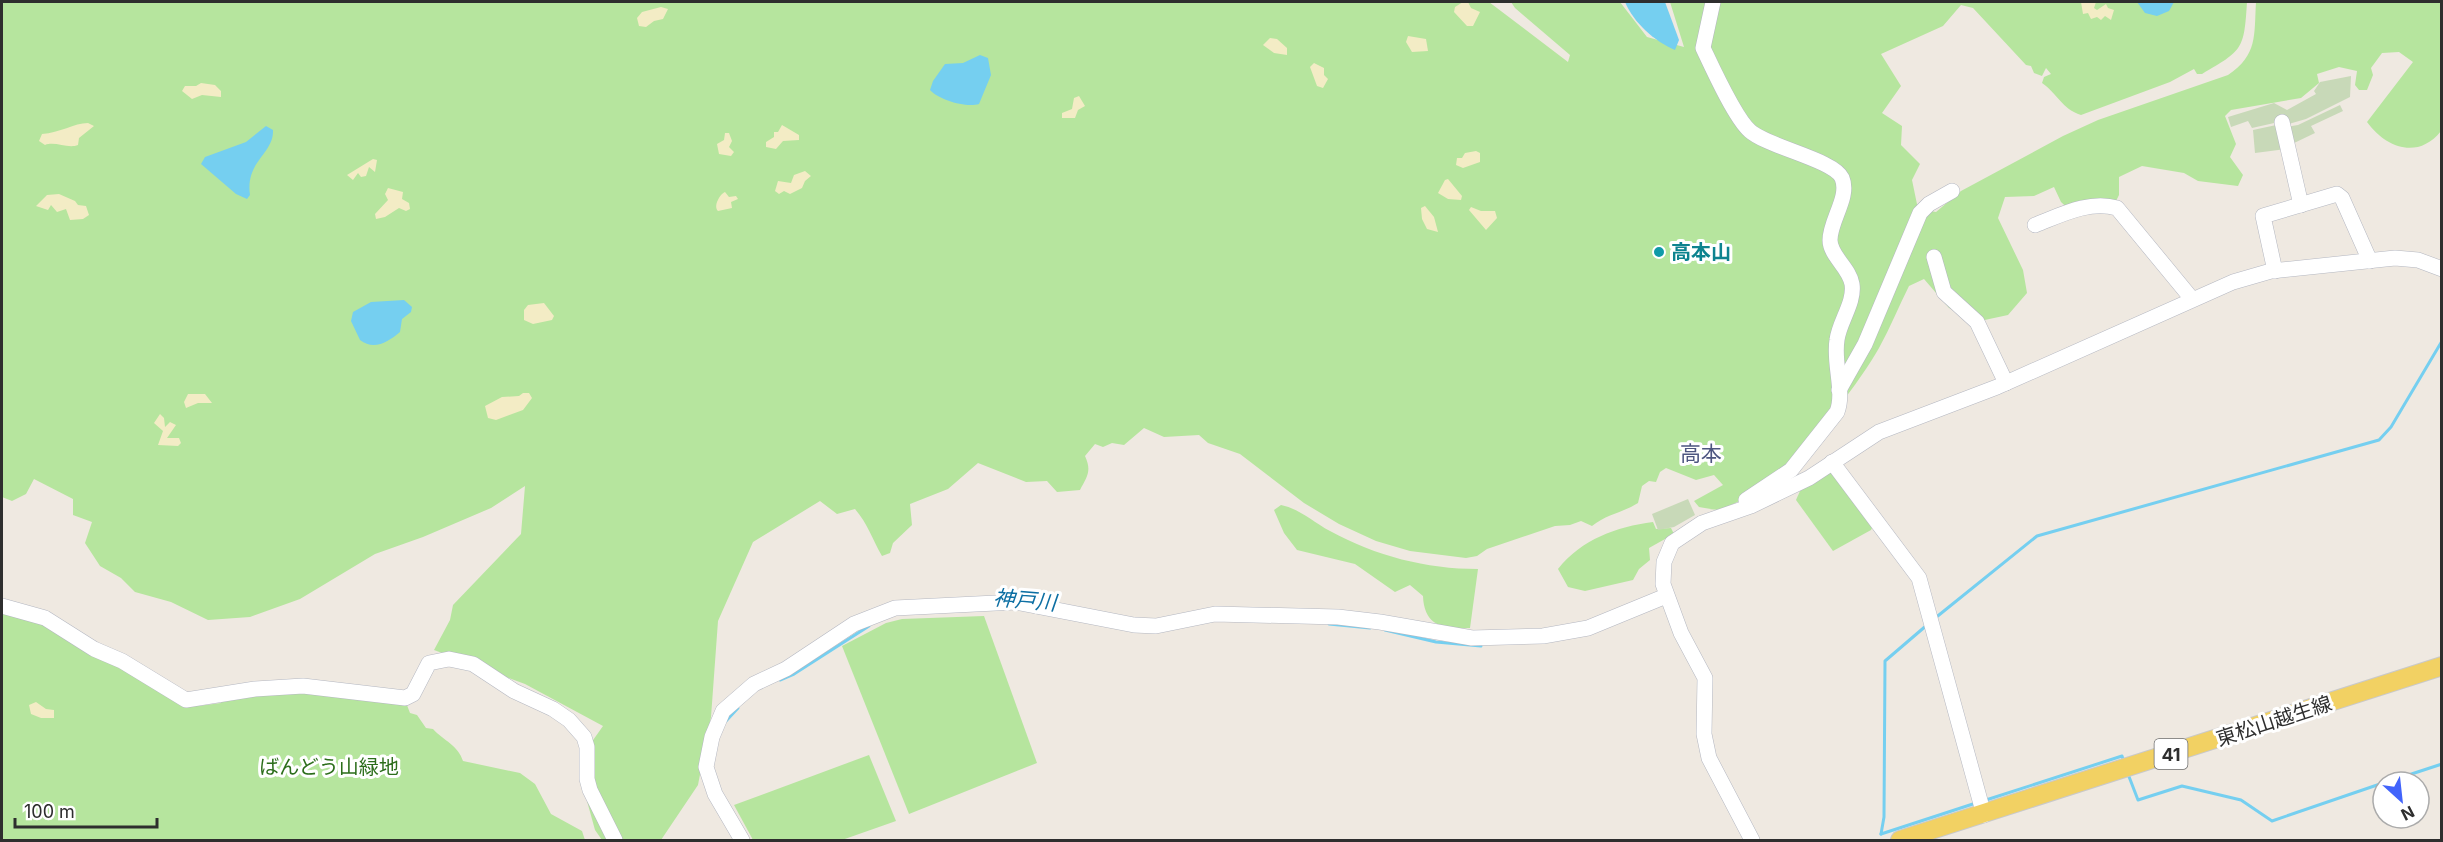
<svg xmlns="http://www.w3.org/2000/svg" width="2443" height="842" viewBox="0 0 2443 842" font-family="Inter,'Noto Sans JP',sans-serif">
	<style>
		.green { fill: #b6e59e }
		.sand { fill: #f3ecc5 }
		.cemetery { fill: #c8d9b8 }
		.water { fill: #75cff0 }
		.lines { fill: none; stroke-linecap: round; stroke-linejoin: round }
		.stream { stroke: #75cff0; stroke-width: 3 }
		.minor-casing { stroke: #b4b7c1; stroke-width: 16 }
		.major-casing { stroke: #c9c9c9; stroke-width: 20 }
		.minor { stroke: #fff; stroke-width: 15 }
		.major { stroke: #f2d163; stroke-width: 18 }
		.culture-dot { fill: #0f9aa8; stroke: #fff; stroke-width: 2 }
		.labels { text-anchor: middle; dominant-baseline: central; stroke-width: 6; stroke-linejoin: round; paint-order: stroke }
		.shield { fill: #fff; stroke: #6d6d6d; stroke-width: 1.5 }
		.shield-label { font-size: 18px; font-weight: bold; fill: #2e2e2e }
		.culture-label { font-size: 20px; font-weight: bold; fill: #0d838f; stroke: #fff; text-anchor: start }
		.street-label { font-size: 20px; fill: #2e2e2e; stroke: #fff }
		.park-label { font-size: 20px; fill: #2c6e1b; stroke: #fff }
		.neighbourhood-label { font-size: 21px; fill: #4d5680; stroke: #fff }
		.water-label { font-size: 21px; font-style: italic; fill: #0d6fa3; stroke: #fff }
	</style>
	<rect width="100%" height="100%" fill="#efe9e1"/>
	<!-- green -->
	<g class="green">
		<path d="M2,2H1489L1568,62L1570,55L1515,8L1511,2H1620L1647,37L1684,47L1670,2H2247C2244,50 2243,50 2202,74H2197L2194,69L2170,82L2081,115C2062,109 2057,93 2042,83L2044,77L2051,74L2046,68L2042,76L2034,73L2031,66L2026,65L1973,8L1961,5L1943,26L1881,54L1901,86L1882,113L1902,126L1901,145L1920,164L1912,180L1918,209L1936,212L1961,191L2063,136L2098,120L2228,75C2258,55 2254,35 2256,2H2441V131C2418,160 2386,148 2367,122L2413,62L2399,52L2382,53L2371,68L2373,75L2367,90H2359L2355,85L2357,71L2339,67L2317,74L2319,83L2301,98L2231,110L2225,116L2236,144L2230,157L2243,175L2238,186L2198,181L2184,173L2142,166L2119,177V195L2113,207L2075,215L2061,202L2054,187L2034,196L2005,197L1998,218L2023,270L2027,293L2008,315L1980,321L1949,308L1924,279L1909,286C1899,306 1890,328 1879,348C1851,397 1777,490 1722,509C1716,511 1706,508 1699,507L1694,501L1723,485L1714,475L1696,480L1666,468L1660,472L1656,482L1649,481L1642,486L1638,503C1622,513 1607,514 1592,526L1581,521L1570,525L1555,526L1487,549L1477,556L1466,558L1410,551L1376,541L1339,524L1304,503L1240,454L1208,443L1199,435L1164,437L1144,428L1124,445L1112,443L1103,447L1095,444L1085,456C1092,471 1087,477 1080,490L1057,492L1047,481L1026,482L978,463L948,489L910,504L912,525L893,543L890,553L882,556C872,539 868,524 855,509L837,514L820,501L753,542L718,621L711,717L698,785L661,840H602L595,830L587,801L591,743L603,726L525,684L434,650L450,620L453,605L521,534L525,486L491,508L423,537L375,554L300,599L250,617L208,620L171,602L135,592L121,578L100,566L85,543L92,522L73,515V499L34,479L26,494L12,501L2,497Z"/>
		<path d="M1832,470L1874,524L1871,530L1833,551L1796,500L1800,491Z"/>
		<path d="M1281,505C1300,509 1313,522 1330,531C1376,556 1426,569 1478,569L1470,628C1444,630 1424,626 1423,596L1410,585L1395,592L1355,564L1297,550L1284,533L1274,510Z"/>
		<path d="M1653,522L1656,529L1671,528L1674,534L1649,548L1650,560L1639,569L1633,580L1585,591L1568,587L1558,569C1582,539 1616,527 1653,522Z"/>
		<path d="M2,609L49,625L196,702L198,706L221,703L222,697L300,690L405,700L410,713L417,715L426,728L433,729C444,741 458,745 463,761L520,773L535,784L551,814L582,831L585,840H2Z"/>
		<path d="M984,616L1037,763L909,814L842,646L886,623L902,619Z"/>
		<path d="M869,755L896,821L842,840H753L734,805Z"/>
	</g>
	<!-- sand -->
	<g class="sand">
		<path d="M1463,2H1468L1471,8L1480,12L1473,26H1467L1454,12L1455,7Z"/>
		<path d="M2081,2H2096L2094,8L2097,10L2106,4L2108,8L2114,10L2111,20L2105,16L2101,20L2097,17L2091,19L2088,13L2083,14Z"/>
		<path d="M661,7L668,9L663,19L654,21L646,27L639,26L637,18L642,12Z"/>
		<path d="M1408,36L1426,39L1428,51L1412,52L1406,42Z"/>
		<path d="M1270,38L1277,39L1287,48V55L1274,53L1263,45Z"/>
		<path d="M1314,63L1324,68V75L1328,79L1323,88L1317,86L1310,67Z"/>
		<path d="M201,83L215,85L221,91V97L202,95L192,99L182,91L185,86H196Z"/>
		<path d="M1079,96L1085,106L1078,110L1075,118H1062V113L1072,109L1074,98Z"/>
		<path d="M88,123L94,126L79,138L78,145C68,149 55,141 45,145L39,141L42,134C60,133 74,123 88,123Z"/>
		<path d="M782,125L799,135V140L783,141L776,149L766,147V142L774,137V132H778Z"/>
		<path d="M725,133H729L732,141L729,147L734,152L731,156L719,154L717,144L724,140Z"/>
		<path d="M1476,151L1480,153V162L1463,168L1456,165L1457,158H1462L1465,153Z"/>
		<path d="M373,159L377,160L375,172L369,167L366,176L361,177L358,173L353,180L347,175Z"/>
		<path d="M805,171L811,176L805,181L802,188L790,194L784,191L779,194L775,191L778,181L791,183L794,175Z"/>
		<path d="M1448,179L1462,196L1461,200L1448,199L1438,193L1445,180Z"/>
		<path d="M388,188L403,192L402,199L409,203L410,209L406,211L399,208L385,217L376,219L375,214L388,200L385,194Z"/>
		<path d="M725,192L729,197L736,196L738,199L731,202L732,208L718,211C713,206 720,194 725,192Z"/>
		<path d="M59,194L75,201L78,205L86,206L89,215L83,219L70,220L66,209L57,212L51,205L48,210L36,206L47,195Z"/>
		<path d="M1425,206L1434,217L1438,232L1427,229L1422,219L1421,208Z"/>
		<path d="M1471,207L1481,211H1495L1497,218L1486,230L1469,210Z"/>
		<path d="M544,303L554,316L552,320L533,324L524,320V310L528,305Z"/>
		<path d="M523,393H529L532,398L523,410L496,420L488,418L485,406L502,397L519,396Z"/>
		<path d="M188,394H205L212,403H198L186,408L184,402Z"/>
		<path d="M160,414L164,418L165,427L170,422L176,425L167,438H179L181,443L178,446L158,445L163,431L154,423Z"/>
		<path d="M36,702L46,709L54,710V718H41L31,714L29,705Z"/>
	</g>
	<!-- cemetery -->
	<g class="cemetery">
		<path d="M2351,76L2350,97L2306,119L2285,125L2283,121L2252,128L2248,121L2231,127L2228,117L2274,103L2287,110L2316,94L2314,91L2320,82Z"/>
		<path d="M2340,105L2343,111L2311,126L2315,133L2290,145L2286,127L2298,125Z"/>
		<path d="M2281,124L2286,149L2255,153L2253,130Z"/>
		<path d="M1688,499L1695,515L1674,527L1658,530L1652,514Z"/>
	</g>
	<!-- water -->
	<g class="water">
		<path d="M1625,2H1665L1679,40L1675,50C1654,41 1634,23 1625,2Z"/>
		<path d="M2137,2H2174L2169,11L2157,16L2145,13Z"/>
		<path d="M980,55L988,58L991,75L979,104C966,108 939,100 930,90L933,81L945,64L963,63Z"/>
		<path d="M266,126L273,130C274,154 245,161 250,195L247,199L236,194L201,164L205,157L246,142Z"/>
		<path d="M404,300L412,307L411,312L402,319L400,332C388,342 374,351 360,340L351,321L353,312L371,302Z"/>
	</g>
	<g class="lines">
		<!-- stream -->
		<g class="stream">
			<path d="M1934,619L2037,536L2379,440L2391,427L2442,341"/>
			<path d="M1329,624L1370,628"/>
			<path d="M1385,630L1436,642L1481,646"/>
			<path d="M780,680L794,674L869,626"/>
			<path d="M726,721L738,708"/>
			<path d="M2128,774L2138,800L2182,786L2241,800L2272,821L2383,783"/>
			<path d="M2387,782L2442,764"/>
			<path d="M1986,800L2122,756L2124,762"/>
			<path d="M1881,834L1884,817L1885,661L1927,625"/>
			<path d="M1881,834L1976,803"/>
		</g>
		<defs>
			<g id="minor">
				<path d="M1713,2L1703,48C1712,67 1735,118 1750,131C1768,147 1834,160 1842,178C1850,197 1830,220 1830,240C1830,256 1849,267 1852,284C1855,303 1839,322 1837,340C1833,364 1845,391 1837,412L1791,470L1746,500"/>
				<path d="M2282,122L2301,205"/>
				<path d="M2035,225C2061,215 2089,200 2117,208L2192,299"/>
				<path d="M1934,257L1944,292L1977,322L2006,383"/>
				<path d="M2275,271L2263,216L2337,194L2342,198L2370,261"/>
				<path d="M1839,390L1865,344L1920,213L1929,204L1952,191"/>
				<path d="M1832,462L1919,578L1984,815"/>
				<path d="M2,606L45,618L94,649L122,661L186,700L255,689L303,686L405,698L413,694L429,663L449,659L473,664L514,691L553,709L569,720L584,737L587,747V779L590,790L615,840"/>
				<path d="M742,840L715,794L706,767L712,737L723,711L754,684L786,669L854,624L895,608L1016,602L1134,625L1156,626L1215,614L1338,617L1380,622L1472,638L1543,636L1588,628L1666,596"/>
				<path d="M1752,840L1709,758L1704,734L1705,678L1681,633L1663,584L1664,562L1672,543L1702,523L1751,506L1809,478L1879,432L1997,387L2233,282L2271,271L2395,258L2418,260L2442,269"/>
			</g>
			<path id="major" d="M1900,840L2442,666"/>
		</defs>
		<!-- minor casing -->
		<use href="#minor" class="minor-casing"/>
		<!-- major casing -->
		<use href="#major" class="major-casing"/>
		<!-- minor -->
		<use href="#minor" class="minor"/>
		<!-- major -->
		<use href="#major" class="major"/>
	</g>
	<!-- markers -->
	<circle class="culture-dot" cx="1659" cy="252" r="6"/>
	<g class="labels">
		<!-- shield labels -->
		<rect class="shield" x="2154.5" y="739" width="33" height="30" rx="4.5"/>
		<g class="shield-label">
			<text x="2171" y="754">41</text>
		</g>
		<!-- culture labels -->
		<g class="culture-label">
			<text x="1671" y="252">高本山</text>
		</g>
		<!-- street labels -->
		<g class="street-label">
			<text transform="translate(2274 721) rotate(-18)">東松山越生線</text>
		</g>
		<!-- park labels -->
		<g class="park-label">
			<text x="329" y="767">ばんどう山緑地</text>
		</g>
		<!-- neighbourhood labels -->
		<g class="neighbourhood-label">
			<text x="1701" y="453">高本</text>
		</g>
		<!-- water labels -->
		<g class="water-label">
			<text transform="translate(1025 600) rotate(5)">神戸川</text>
		</g>
	</g>
	<!-- border -->
	<rect width="2443" height="842" fill="none" stroke="#2e2e2e" stroke-width="6"/>
	<!-- north arrow -->
	<g transform="translate(2401 800) rotate(153)"><circle r="28" fill="#ffffff" stroke="#ababab" stroke-width="1.5"/>
	<path d="M0-4.5L10 22L0 15L-10 22Z" fill="#4264fb"/>
	<text y="-9" font-size="16" font-weight="bold" text-anchor="middle" fill="#2e2e2e">N</text>
	</g>
	<!-- scale -->
	<path d="M15 818v9h142v-9" fill="none" stroke="#2e2e2e" stroke-width="3"/>
	<text x="24" y="818" font-size="18" fill="#2e2e2e" stroke="#ffffff" stroke-width="4.5" paint-order="stroke">100 m</text>
</svg>
